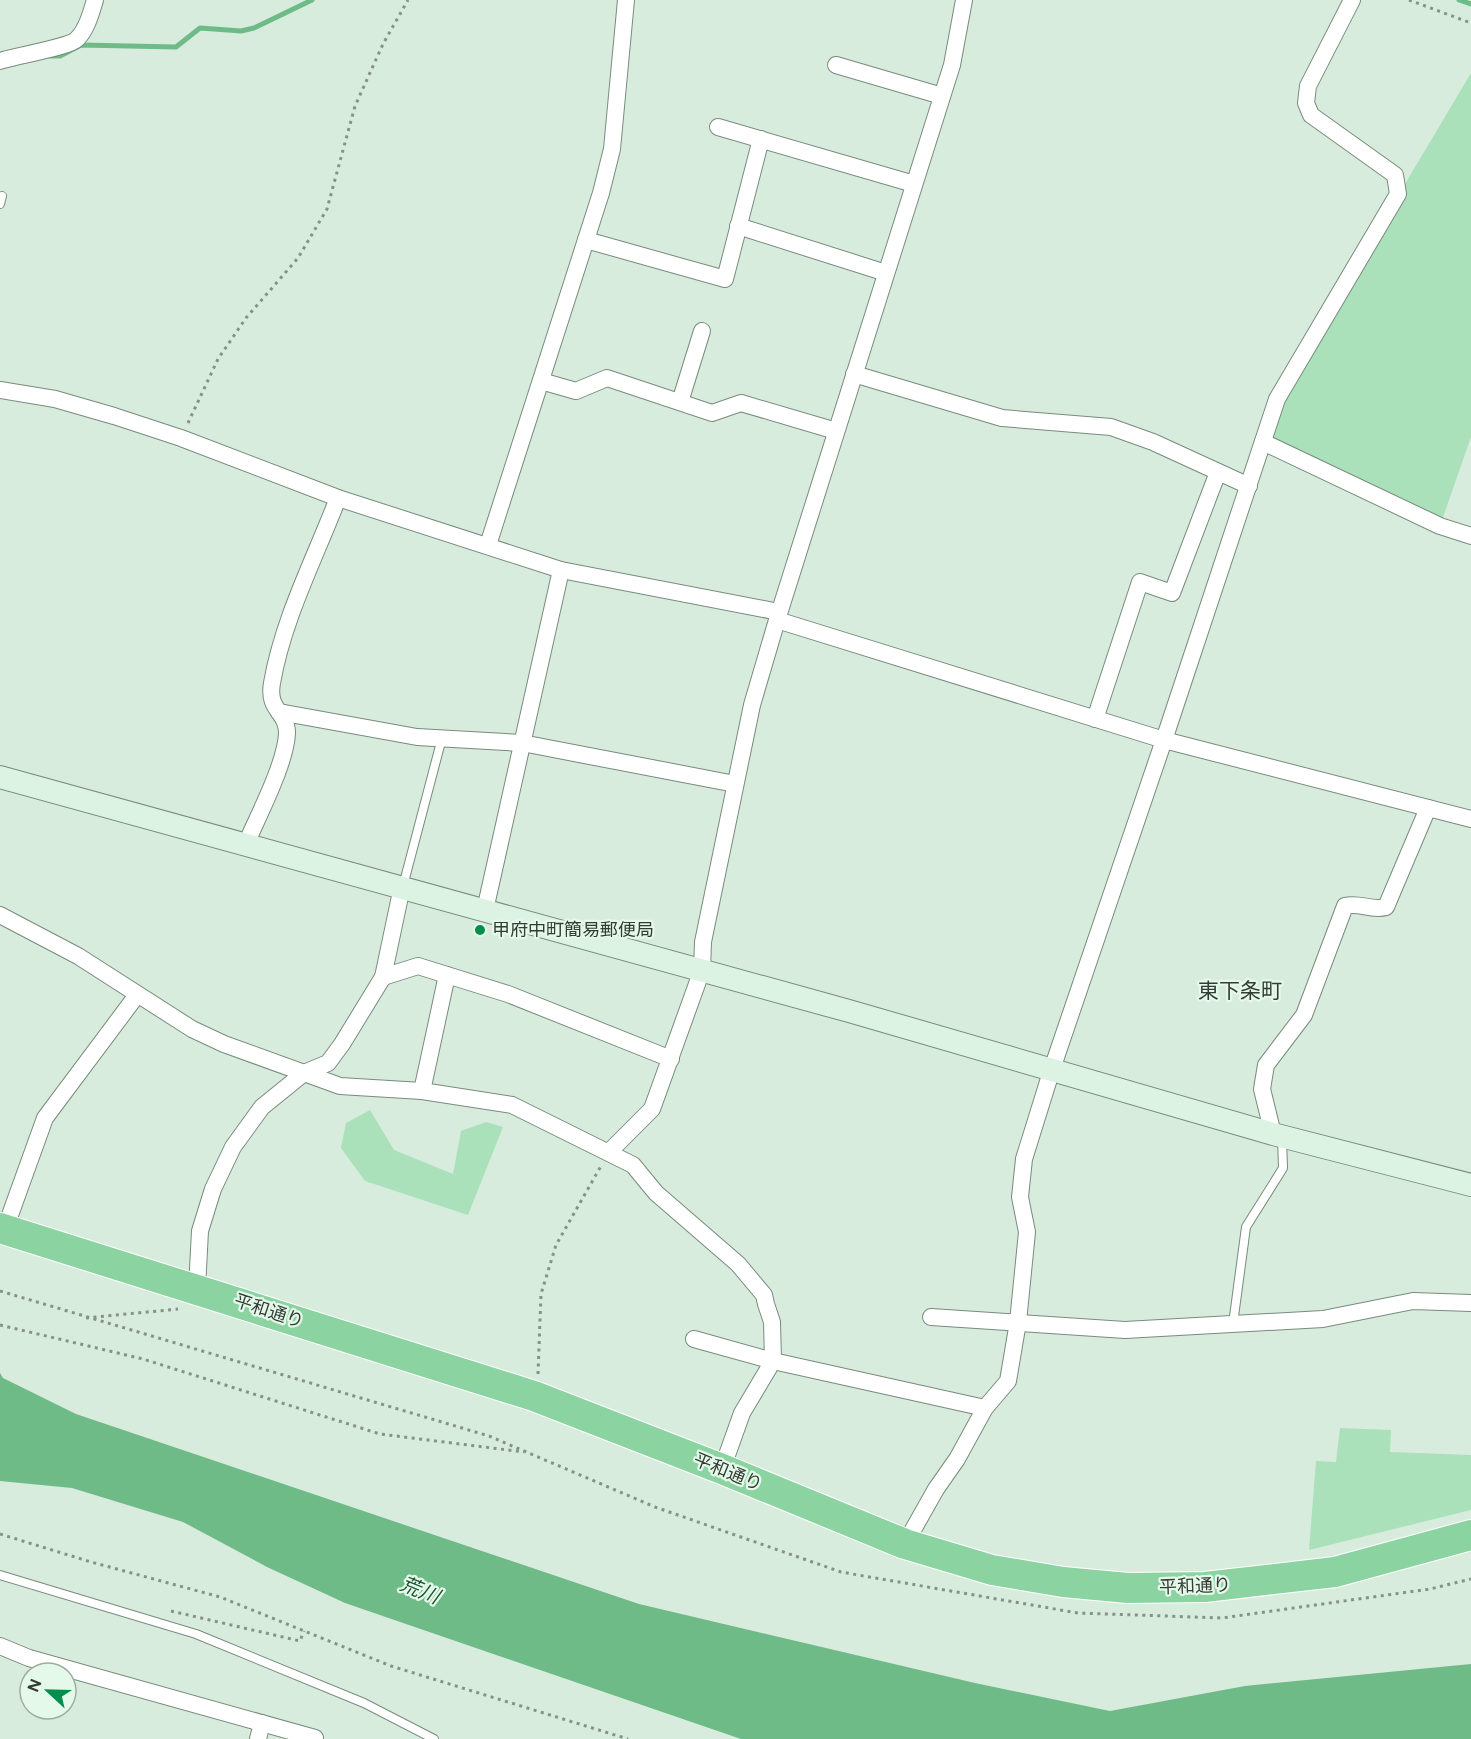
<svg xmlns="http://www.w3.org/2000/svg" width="1471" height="1739" viewBox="0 0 1471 1739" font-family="Figtree,'Noto Sans JP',sans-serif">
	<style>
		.green { fill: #abe1ba }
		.water { fill: #6ebb87 }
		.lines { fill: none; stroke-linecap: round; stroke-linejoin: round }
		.stream { stroke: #6ebb87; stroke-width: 5 }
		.lane-casing { stroke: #788b7d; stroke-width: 10 }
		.street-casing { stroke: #788b7d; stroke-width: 18 }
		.secondary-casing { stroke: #788b7d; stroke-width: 24 }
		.highway-casing { stroke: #fff; stroke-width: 32 }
		.path { stroke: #849288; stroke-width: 3; stroke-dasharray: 3 4.5; stroke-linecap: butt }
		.lane { stroke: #fff; stroke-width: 8 }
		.street { stroke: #fff; stroke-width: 16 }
		.secondary { stroke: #dcf2e3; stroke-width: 22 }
		.highway { stroke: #8cd3a2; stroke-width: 30 }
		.poi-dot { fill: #028e4d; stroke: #e5f9ea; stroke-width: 2 }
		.labels { text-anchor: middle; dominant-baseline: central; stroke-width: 4.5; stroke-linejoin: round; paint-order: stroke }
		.poi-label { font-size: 18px; fill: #343c36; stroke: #e5f9ea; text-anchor: start }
		.street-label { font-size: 18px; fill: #343c36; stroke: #e5f9ea }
		.water-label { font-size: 20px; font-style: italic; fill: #1e5734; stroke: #e5f9ea }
		.quarter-label { font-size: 21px; fill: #343c36; stroke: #e5f9ea }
	</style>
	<rect width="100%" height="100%" fill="#d8ecdd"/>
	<!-- green -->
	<g class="green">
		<path d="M1471,73V437L1440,526L1263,442L1277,399Z"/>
		<path d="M370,1110L394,1150L453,1174L461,1131L486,1122L503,1127L468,1215L365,1181L341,1148L346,1123Z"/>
		<path d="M1340,1428L1391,1430L1390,1452L1471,1455V1510L1309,1550L1316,1461L1336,1462Z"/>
	</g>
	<!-- water -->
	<path class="water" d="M0,1373L3,1378L76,1414L639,1604L975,1683L1110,1711L1245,1686L1471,1664V1739H741L345,1603L267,1567L183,1522L72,1488L0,1481Z"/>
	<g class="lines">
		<!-- stream -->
		<g class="stream">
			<path d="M1459,0L1471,4"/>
			<path d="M50,56H60L81,45L176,47L200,28L241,31L254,28L312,0"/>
		</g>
		<defs>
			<g id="lane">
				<path d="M0,204L2,196"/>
				<path d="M403,886L442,738"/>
				<path d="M1233,1324L1246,1227L1283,1168L1282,1138"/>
				<path d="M0,1575L196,1634L364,1703L434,1739"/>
			</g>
			<g id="street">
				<path d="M0,61C15,56 70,47 77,39C87,29 91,13 95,0"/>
				<path d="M836,65L942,96"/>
				<path d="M718,127L914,184"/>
				<path d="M738,226L886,273"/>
				<path d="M586,240L725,279L761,139"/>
				<path d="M854,374L1002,418L1111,427L1153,442L1249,486"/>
				<path d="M541,381L576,391L607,378L712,413L741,403L836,431"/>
				<path d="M0,390L55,399L114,416L181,438L338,498L561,570L779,612"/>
				<path d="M680,402L702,331"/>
				<path d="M1263,442L1440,526L1471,536"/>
				<path d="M488,545L601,193L612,149L626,0"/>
				<path d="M777,620L1164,740L1471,819"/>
				<path d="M279,712L417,737L522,743L735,784"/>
				<path d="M1095,719L1140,582L1172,593L1218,472"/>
				<path d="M246,844C258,816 286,763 287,733C287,711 267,711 272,683C283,619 315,558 338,498"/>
				<path d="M485,910L561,570"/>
				<path d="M0,915L78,956L192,1029L224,1044L340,1086L422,1091L512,1105L633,1165L656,1193L738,1264L764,1295L766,1304L772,1322L773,1361L742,1413L722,1469"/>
				<path d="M383,977L418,966L508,994L671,1059"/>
				<path d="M422,1091L447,975"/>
				<path d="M1273,1134L1262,1089L1266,1065L1304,1015L1345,906C1359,902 1371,911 1386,907L1428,808"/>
				<path d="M609,1152L652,1109L702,970L703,942L752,705L777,620L952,65L964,0"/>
				<path d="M5,1229L45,1118L137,995"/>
				<path d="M197,1288L200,1231L213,1189L233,1147L262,1107L304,1073L328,1063L342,1044L383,977L402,887"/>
				<path d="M931,1317L1125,1330L1323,1319L1413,1301L1471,1303"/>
				<path d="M694,1339L773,1361L985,1408"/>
				<path d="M905,1544L936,1489L957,1459L985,1408L1008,1381L1018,1322L1027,1232L1020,1197L1024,1159L1052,1069L1164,740L1277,399L1398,194L1395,175L1311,115L1306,103L1308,86L1352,0"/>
				<path d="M0,1646L29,1658L315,1738"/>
				<path d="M258,1739L262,1723"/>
			</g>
			<path id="secondary" d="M0,777L849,1011L1273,1134L1471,1185"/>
			<path id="highway" d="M0,1228L534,1396L722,1469L905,1544L992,1570L1063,1582L1128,1588L1205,1587L1335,1572L1471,1535"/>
		</defs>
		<!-- lane casing -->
		<use href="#lane" class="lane-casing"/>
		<!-- street casing -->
		<use href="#street" class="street-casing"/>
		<!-- secondary casing -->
		<use href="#secondary" class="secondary-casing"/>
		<!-- highway casing -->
		<use href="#highway" class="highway-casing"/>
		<!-- path -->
		<g class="path">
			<path d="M1409,0L1471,23"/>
			<path d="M188,423L218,359L246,318L298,258L327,209L355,106L383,44L408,0"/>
			<path d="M0,1291L489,1436L655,1507L841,1572L1078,1613L1222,1618L1430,1589L1471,1579"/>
			<path d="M86,1318L178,1309"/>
			<path d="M0,1325L143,1359L380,1434L524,1452"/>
			<path d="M538,1374L541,1294L556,1245L601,1166"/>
			<path d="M0,1534L91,1562L220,1597L391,1666L628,1739"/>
			<path d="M171,1611L300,1641L304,1631"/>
		</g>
		<!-- lane -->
		<use href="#lane" class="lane"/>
		<!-- street -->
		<use href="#street" class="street"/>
		<!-- secondary -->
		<use href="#secondary" class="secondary"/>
		<!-- highway -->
		<use href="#highway" class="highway"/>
	</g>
	<!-- markers -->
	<circle class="poi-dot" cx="480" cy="930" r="6"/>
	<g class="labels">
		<!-- poi labels -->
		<g class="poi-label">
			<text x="492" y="930">甲府中町簡易郵便局</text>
		</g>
		<!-- street labels -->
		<g class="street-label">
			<text transform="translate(269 1311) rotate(18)">平和通り</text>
			<text transform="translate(728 1472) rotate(22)">平和通り</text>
			<text transform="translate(1195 1586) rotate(-2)">平和通り</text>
		</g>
		<!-- water labels -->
		<g class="water-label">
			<text transform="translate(420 1590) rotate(22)">荒川</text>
		</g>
		<!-- quarter labels -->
		<g class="quarter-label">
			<text x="1240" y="990">東下条町</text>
		</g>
	</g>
	<!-- north arrow -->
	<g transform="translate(48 1691) rotate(292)"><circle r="28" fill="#e5f9ea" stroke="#9eada2" stroke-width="1.5"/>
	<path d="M0-4.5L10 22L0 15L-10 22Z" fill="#028e4d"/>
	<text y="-9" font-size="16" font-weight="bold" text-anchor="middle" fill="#343c36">N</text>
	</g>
</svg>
